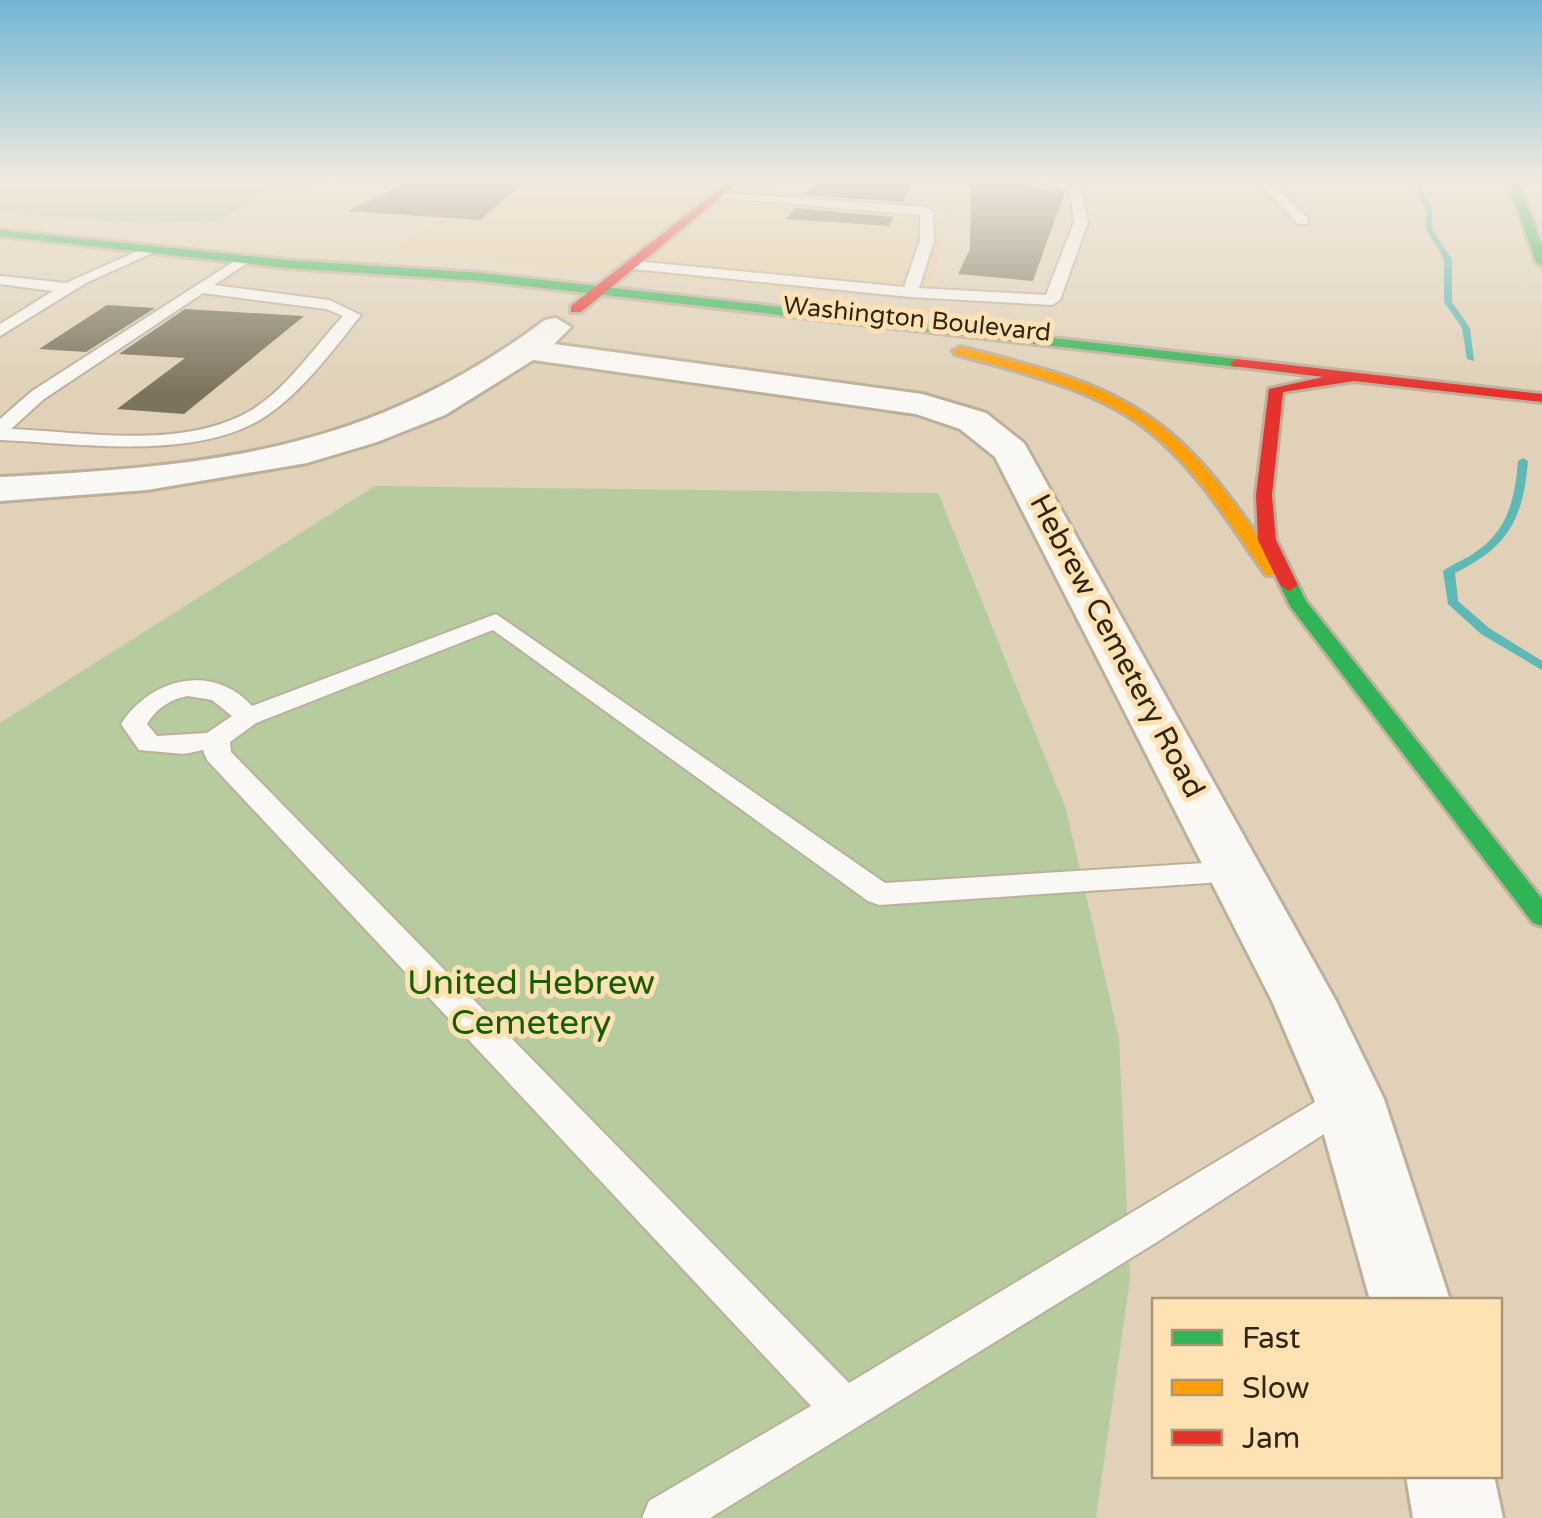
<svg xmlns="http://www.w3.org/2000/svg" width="1542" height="1518" viewBox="0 0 1542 1518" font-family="'Varela Round',sans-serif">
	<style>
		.built { fill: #e4cca4 }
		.green { fill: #b6cb9e }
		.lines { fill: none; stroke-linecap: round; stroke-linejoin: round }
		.stream { fill: #5eb8b5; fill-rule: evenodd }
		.building { fill: #7b735d }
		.lane-casing { stroke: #bcb09c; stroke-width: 4 }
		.street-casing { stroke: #bcb09c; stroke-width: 6 }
		.fast-casing { stroke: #bcb09c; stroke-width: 6 }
		.slow-casing { stroke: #bcb09c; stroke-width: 6 }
		.jam-casing { stroke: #bcb09c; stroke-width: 6 }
		.lane { fill: #faf8f4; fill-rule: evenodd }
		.street { fill: #faf8f4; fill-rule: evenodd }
		.fast { fill: #30b455; fill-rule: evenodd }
		.slow { fill: #ff9f0a; fill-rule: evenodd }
		.jam { fill: #e5322d; fill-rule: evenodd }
		.labels { text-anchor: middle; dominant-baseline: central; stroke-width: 10; stroke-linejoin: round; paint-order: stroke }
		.far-street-label { font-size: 25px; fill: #312715; stroke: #fee2b4 }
		.street-label { font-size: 30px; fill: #312715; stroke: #fee2b4 }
		.near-park-label { font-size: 35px; fill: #195d06; stroke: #fee2b4 }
	</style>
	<rect width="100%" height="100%" fill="#e0d1b8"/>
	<!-- built -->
	<path class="built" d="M498,179H578L948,203L930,302L393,253Z"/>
	<!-- green -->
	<g class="green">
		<path d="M0,179H392L272,188L219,221L148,224L0,213Z"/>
		<path d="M375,486L938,493L1066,809L1119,1038L1130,1279L1096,1518H0V723Z"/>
	</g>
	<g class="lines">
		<!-- stream -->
		<g class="stream">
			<path d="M1412,179H1418L1432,210V229L1452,259V302L1470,328L1474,361L1467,359L1462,328L1444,302V259L1426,229V210Z"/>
			<path d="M1523,458L1528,461C1523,520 1508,547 1455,573L1458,601L1489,628L1542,661V670L1481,634L1448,604L1443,571C1454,563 1467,559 1477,551C1509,529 1515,497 1518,461Z"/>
		</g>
	</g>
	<!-- building -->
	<g class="building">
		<path d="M416,179H523L525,181L480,220L347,211Z"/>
		<path d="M818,179H916L903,202L805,195Z"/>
		<path d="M971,179H1029L1031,187L1065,191L1033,281L958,274L970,249Z"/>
		<path d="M795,208L894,217L889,226L786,219Z"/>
		<path d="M107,305L155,308L86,352L39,349Z"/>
		<path d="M185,309L304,316L184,414L117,409L185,358L119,354Z"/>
	</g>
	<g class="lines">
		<defs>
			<g id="lane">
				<path d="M1040,179L1080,184L1088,222L1060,300L1052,305L910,297L634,269L627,265L634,261L904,287L920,241V215L713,197L719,193L926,207L933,211L934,241L919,288L1046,295L1074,222L1070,189Z"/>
				<path d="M1256,179H1269L1308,218V224H1298Z"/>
				<path d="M149,246L161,249L86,283L0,336V324L53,291L0,284V276L66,283Z"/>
				<path d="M244,255L249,256V262L214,285L329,300L361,315C334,349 302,392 266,416C197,462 78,443 0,440V419L32,391ZM203,293L326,309L343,316C314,347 287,389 250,411C182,450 85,432 11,429L44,399Z"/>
				<path d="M496,614L885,883L1237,861L1248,864L1252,871L1248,878L1237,881L879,905L868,901L493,630L256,723L230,742L231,752L849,1383L1335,1090L1348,1085L1361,1090L1366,1100L1361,1110L1157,1242L710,1518H642L649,1501L811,1406L207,760L203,750L184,754L139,750L121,724C150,679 212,662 252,706ZM188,696L212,700L232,716L207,733L157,736L147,724C157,708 170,699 188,696Z"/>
			</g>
			<g id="street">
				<path d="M556,318L571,327L554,344L922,394L986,413L1024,443L1336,1001L1384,1099L1450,1300H1370L1314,1099L1272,1001L995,457L960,429L916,414L533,360L445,415L377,442L307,463L147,490L0,501V477C214,466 368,452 545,320Z"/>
				<path d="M1406,1476H1494L1503,1518H1413Z"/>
			</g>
			<g id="fast">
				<path d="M1507,179H1517L1542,246V266L1536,262Z"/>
				<path d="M0,230L287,260L482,273L1237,359L1244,363L1237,367L482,281L287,268L0,236Z"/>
				<path d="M1289,579L1296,581L1306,601L1542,899V926L1533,923L1290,606L1280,585Z"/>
			</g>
			<path id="slow" d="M960,347C1026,364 1097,379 1153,420C1207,458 1245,518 1282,571L1280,575H1266C1229,523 1195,465 1143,426C1088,386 1019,372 955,354L953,351Z"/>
			<g id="jam">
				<path d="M732,179H743L581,312H571V306Z"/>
				<path d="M1237,359L1542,394V402L1354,381L1283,392L1272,495L1276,540L1298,585L1289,591L1280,585L1258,540L1256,495L1269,389L1323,377L1232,366L1230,363Z"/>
			</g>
		</defs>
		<!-- lane casing -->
		<use href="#lane" class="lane-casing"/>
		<!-- street casing -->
		<use href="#street" class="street-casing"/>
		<!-- fast casing -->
		<use href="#fast" class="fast-casing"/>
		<!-- slow casing -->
		<use href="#slow" class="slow-casing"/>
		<!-- jam casing -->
		<use href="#jam" class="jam-casing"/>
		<!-- lane -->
		<use href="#lane" class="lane"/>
		<!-- street -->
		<use href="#street" class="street"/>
		<!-- fast -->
		<use href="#fast" class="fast"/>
		<!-- slow -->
		<use href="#slow" class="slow"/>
		<!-- jam -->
		<use href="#jam" class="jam"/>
	</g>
	<!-- sky -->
	<linearGradient id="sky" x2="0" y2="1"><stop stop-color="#71b6d4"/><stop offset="0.46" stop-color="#f1eadf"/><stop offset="1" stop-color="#f1eadf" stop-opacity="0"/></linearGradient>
	<rect width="1542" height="392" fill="url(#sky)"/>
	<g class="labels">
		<!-- far-street labels -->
		<g class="far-street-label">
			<text transform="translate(917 319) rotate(6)">Washington Boulevard</text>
		</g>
		<!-- street labels -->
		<g class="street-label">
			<text transform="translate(1117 646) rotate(62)">Hebrew Cemetery Road</text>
		</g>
		<!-- near-park labels -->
		<g class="near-park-label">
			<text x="531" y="983">United Hebrew<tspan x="531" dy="40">Cemetery</tspan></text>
		</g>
	</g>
	<!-- legend -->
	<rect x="1152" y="1298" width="350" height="180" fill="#fee2b4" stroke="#ac9774" stroke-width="2.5"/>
	<rect x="1172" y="1330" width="50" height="15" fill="#30b455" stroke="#ac9774" stroke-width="2.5"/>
	<text x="1242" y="1348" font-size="30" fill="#312715">Fast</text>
	<rect x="1172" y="1380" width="50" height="15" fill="#ff9f0a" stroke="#ac9774" stroke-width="2.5"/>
	<text x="1242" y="1398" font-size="30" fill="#312715">Slow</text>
	<rect x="1172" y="1430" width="50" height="15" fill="#e5322d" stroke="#ac9774" stroke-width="2.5"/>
	<text x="1242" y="1448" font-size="30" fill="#312715">Jam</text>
</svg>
